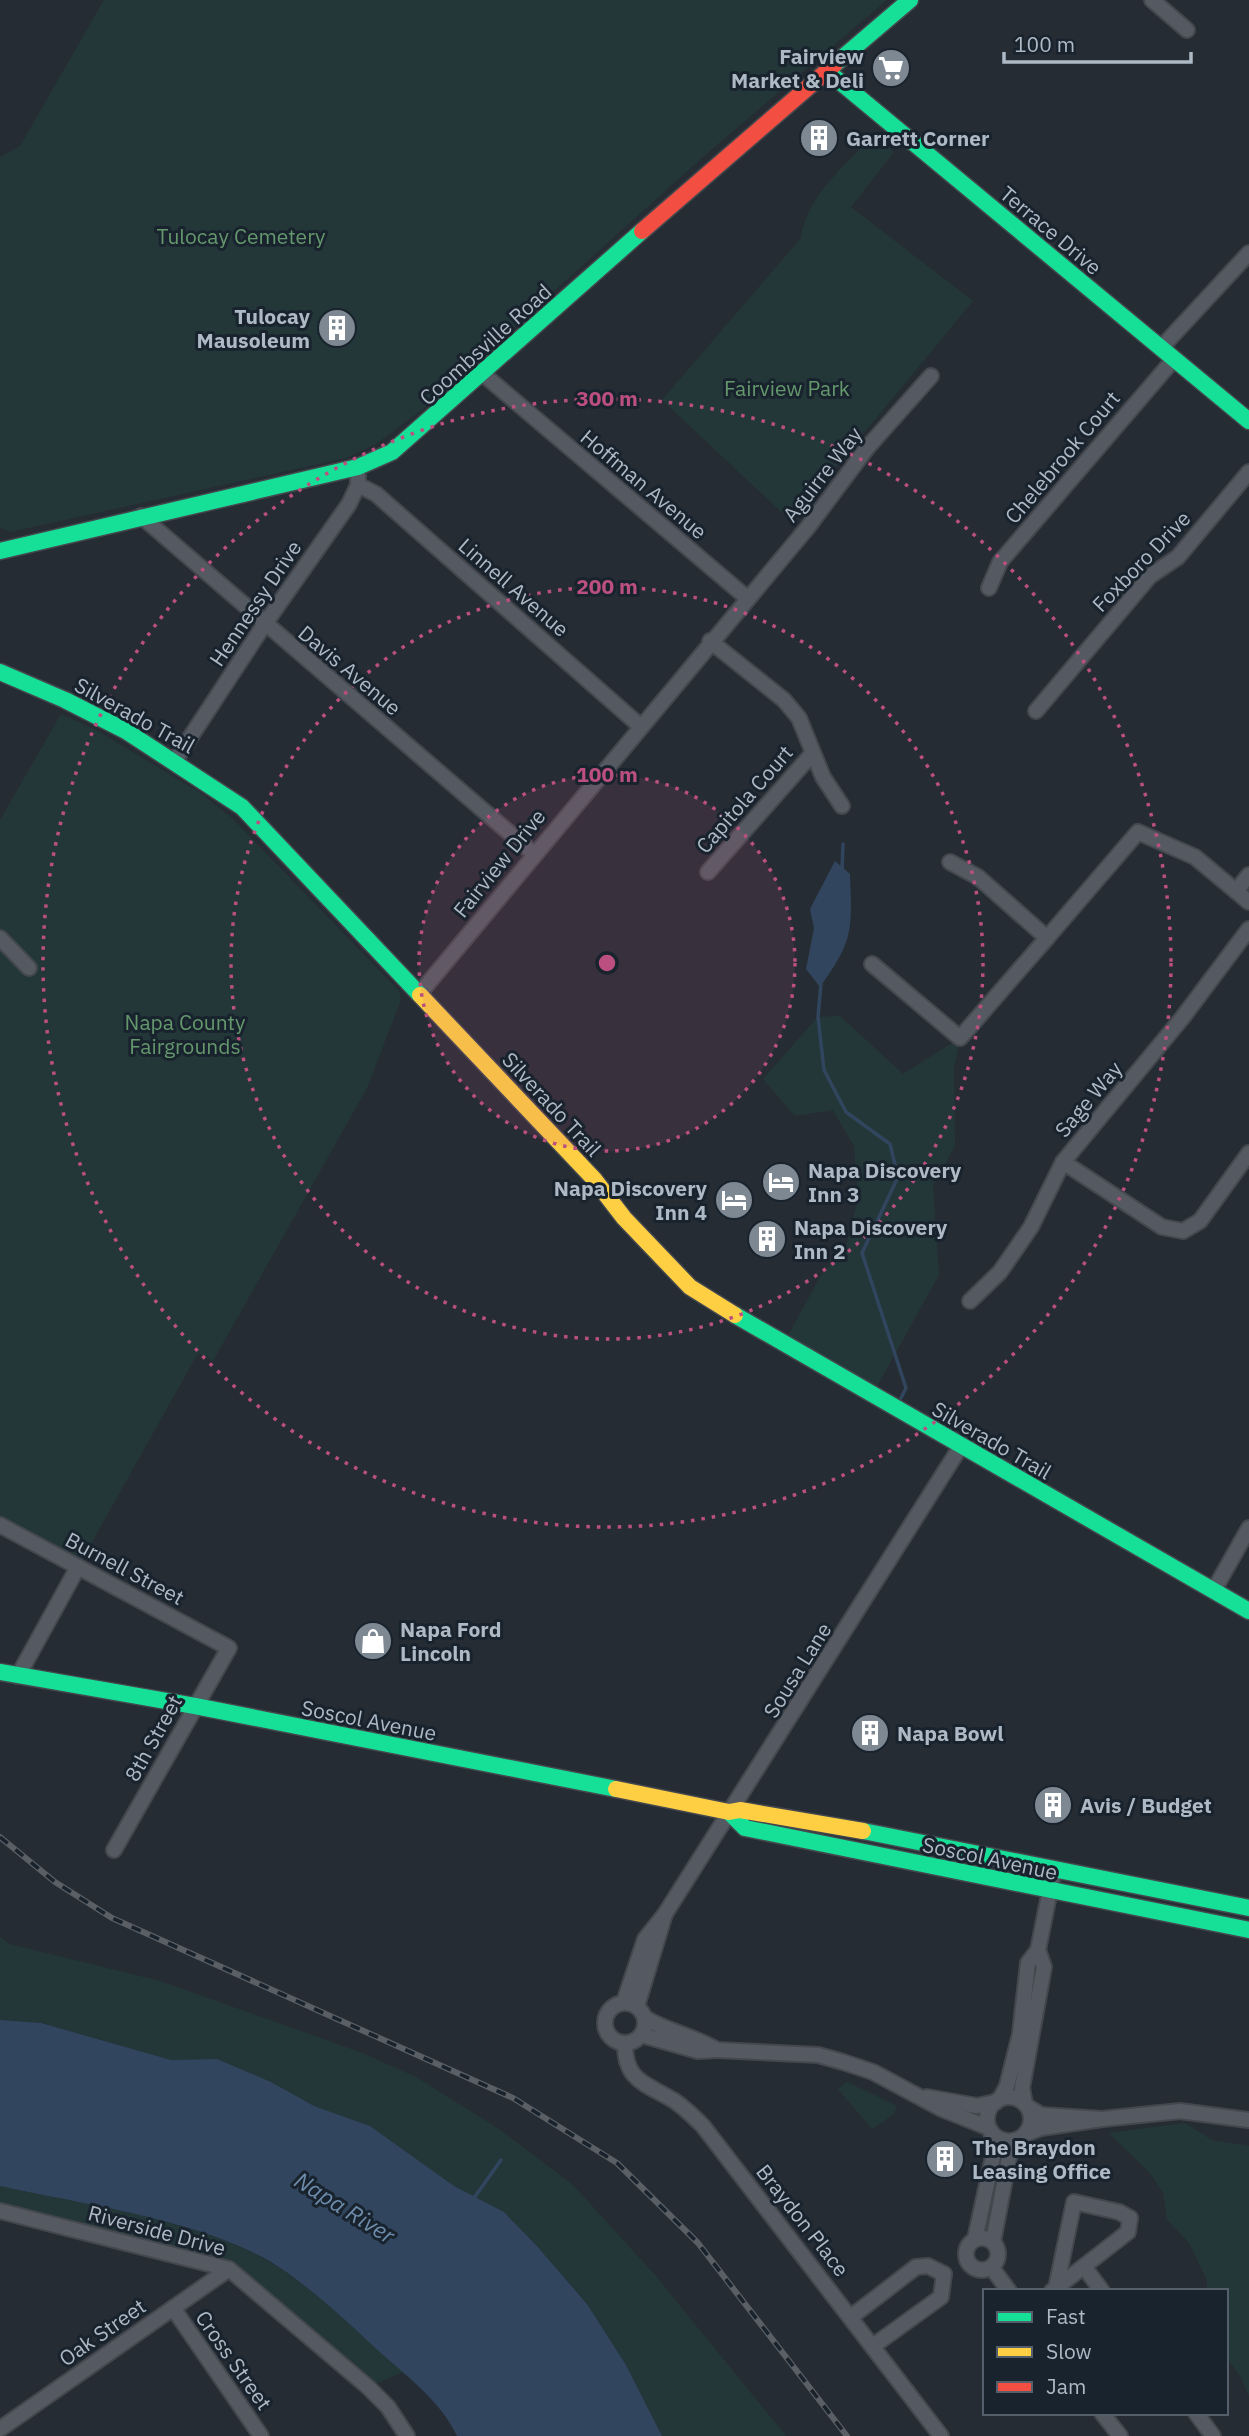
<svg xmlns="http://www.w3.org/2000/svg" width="1249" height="2436" viewBox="0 0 1249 2436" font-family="'IBM Plex Sans',sans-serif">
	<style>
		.green { fill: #233739 }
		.water { fill: #31465e }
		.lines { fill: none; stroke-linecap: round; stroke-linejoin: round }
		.stream { stroke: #31465e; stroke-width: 3.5 }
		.street-casing { stroke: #44484e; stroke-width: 18 }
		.fast-casing { stroke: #44484e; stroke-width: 19 }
		.slow-casing { stroke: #44484e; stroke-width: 19 }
		.jam-casing { stroke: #44484e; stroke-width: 19 }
		.street { stroke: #555a62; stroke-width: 14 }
		.fast { stroke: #16e098; stroke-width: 16 }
		.slow { stroke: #ffcf43; stroke-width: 16 }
		.jam { stroke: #f24e42; stroke-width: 16 }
		.rail-casing { stroke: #595f64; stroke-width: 6 }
		.rail { stroke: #19232e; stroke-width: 3.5; stroke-dasharray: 10; stroke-linecap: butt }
		.ring { fill: none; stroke: #bb5080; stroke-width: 3.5; stroke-dasharray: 3.5 7 }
		.labels { text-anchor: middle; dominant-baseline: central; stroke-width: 6; stroke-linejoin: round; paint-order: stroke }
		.poi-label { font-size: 21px; font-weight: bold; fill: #aeb9c6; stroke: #19232e; text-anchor: start }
		.street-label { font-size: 21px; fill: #aeb9c6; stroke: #19232e }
		.park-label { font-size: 21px; fill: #64986c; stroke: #19232e }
		.water-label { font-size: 23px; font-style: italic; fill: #6d8cab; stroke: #19232e }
		.centre { fill: #bb5080; stroke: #19232e; stroke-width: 3.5 }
		.ring-label { font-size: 21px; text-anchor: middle; font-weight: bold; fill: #bb5080; stroke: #19232e; stroke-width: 6; stroke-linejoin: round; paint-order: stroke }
	</style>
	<rect width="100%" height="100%" fill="#262c33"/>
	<!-- green -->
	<g class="green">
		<path d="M104,0H887L704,156L423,409L376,444L346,458L10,532L0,528V157L20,146Z"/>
		<path d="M874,134L894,152L851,207L973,301L791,521L662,400L801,238C806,196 847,164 874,134Z"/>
		<path d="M61,714L96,730L199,792L232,818L399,991L401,1000L367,1088L213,1361L198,1353L78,1567L0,1525V820Z"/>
		<path d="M840,1016L903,1074L960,1038L954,1068L955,1146L933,1185L939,1275L872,1395L783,1345L821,1275L846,1247L858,1199L854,1146L833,1110L795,1116L763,1079L818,1017Z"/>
		<path d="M0,1937L10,1944L160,1981L360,2052L416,2077L499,2129L573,2185L655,2275L786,2436H662L626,2365L587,2304L536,2245L504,2212L454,2186L370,2126L314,2106L271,2082L217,2059L171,2060L41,2023L0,2020Z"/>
		<path d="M847,2082L897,2106L894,2114L872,2129L838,2089Z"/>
		<path d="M1185,2123L1212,2140L1249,2146V2396L1239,2374L1226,2357V2291H1207V2280L1189,2243L1167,2219L1163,2193L1150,2173L1109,2133Z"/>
		<path d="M0,2186C82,2204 189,2218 262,2258C308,2282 364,2337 403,2372L368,2387L229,2269L0,2211Z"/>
	</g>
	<!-- water -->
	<g class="water">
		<path d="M835,861L850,874C852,930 854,940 820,987L806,969L814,928L810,909Z"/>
		<path d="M0,2020L41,2023L171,2060L217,2059L271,2082L314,2106L370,2126L454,2186L504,2212L536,2245L587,2304L626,2365L662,2436H457C441,2402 409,2378 382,2354C349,2323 301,2278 262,2257C188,2218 82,2204 0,2186Z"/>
	</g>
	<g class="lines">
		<!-- stream -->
		<g class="stream">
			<path d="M842,870L843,844"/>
			<path d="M821,983L818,1017L824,1070L846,1112L890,1144L898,1177L862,1253L906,1388L901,1398"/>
			<path d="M474,2198L501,2160"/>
		</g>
		<defs>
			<g id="street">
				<path d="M1152,0L1187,30"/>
				<path d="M1161,348L1249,253"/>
				<path d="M483,374L747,598"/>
				<path d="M358,485L376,494L639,725"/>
				<path d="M141,516L534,854"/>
				<path d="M989,588L1000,562L1174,359"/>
				<path d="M710,641L784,700L799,718L823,777L842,806"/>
				<path d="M1036,711L1150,576L1178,557L1249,472"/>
				<path d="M176,759L264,625L349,504L358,485V476"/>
				<path d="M950,862L978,877L1047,938L1138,832L1195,857L1249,902"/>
				<path d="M708,872L812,754"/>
				<path d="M1236,891L1249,875"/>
				<path d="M0,938L29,968"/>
				<path d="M872,964L960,1038L1047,938"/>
				<path d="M420,993L808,527L867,448L931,376"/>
				<path d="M1063,1162L1162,1227L1183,1231L1200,1221L1249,1153"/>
				<path d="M970,1301L1000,1272L1031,1227L1063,1162L1183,1017L1249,929"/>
				<path d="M0,1525L229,1648L114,1850"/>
				<path d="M1214,1590L1249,1528"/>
				<path d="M18,1676L78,1567"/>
				<path d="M665,1914L961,1446"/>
				<path d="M624,2002L645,1939L665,1914L637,2006"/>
				<circle cx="625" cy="2023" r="20"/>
				<path d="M642,2035L698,2051L717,2050C694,2036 668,2032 645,2018"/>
				<path d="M625,2044C625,2081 645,2083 673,2100C684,2107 693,2116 703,2126L941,2436"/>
				<path d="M717,2050L818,2055L843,2062L873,2072L942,2109L989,2128"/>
				<circle cx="1009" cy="2119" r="22"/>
				<path d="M927,2097L977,2106L996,2102"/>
				<path d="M1000,2099L1007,2086L1020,2034L1028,1963L1038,1950L1054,1870"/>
				<path d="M1025,2104L1022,2088L1044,1967L1038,1950"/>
				<path d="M1102,2119L1180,2111L1249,2120"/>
				<path d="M1026,2134L1041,2128L1102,2119L1041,2115L1028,2107"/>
				<path d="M0,2211L229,2269L368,2387L388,2407L407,2436"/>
				<circle cx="982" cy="2254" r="16"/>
				<path d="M975,2239L995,2148L991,2132"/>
				<path d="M993,2242L1010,2152L1018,2140"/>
				<path d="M992,2268L1009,2291"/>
				<path d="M1085,2268L1102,2291"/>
				<path d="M1052,2291L1128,2232L1130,2218L1119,2212L1074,2202L1056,2288"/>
				<path d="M173,2308L261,2436"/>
				<path d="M851,2317L916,2267L928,2266L944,2274"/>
				<path d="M873,2346L941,2297L944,2274"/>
				<path d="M1102,2413L1120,2436"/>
				<path d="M1196,2413L1213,2436"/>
				<path d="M0,2429L229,2269"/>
			</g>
			<g id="fast">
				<path d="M835,64L910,0"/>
				<path d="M827,71L1249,421"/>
				<path d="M0,551L358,467L392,452L642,231"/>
				<path d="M0,672L65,700L126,731L242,807L420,995"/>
				<path d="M735,1315L1249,1611"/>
				<path d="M0,1672L195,1706L616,1789"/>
				<path d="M729,1812L745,1828L1249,1930"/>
				<path d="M863,1831L1249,1908"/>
			</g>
			<g id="slow">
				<path d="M420,995L594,1179L624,1218L690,1287L735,1315"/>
				<path d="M616,1789L729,1812L740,1810L863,1831"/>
			</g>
			<path id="jam" d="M642,231L835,64"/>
		</defs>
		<!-- street casing -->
		<use href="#street" class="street-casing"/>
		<!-- fast casing -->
		<use href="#fast" class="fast-casing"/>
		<!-- slow casing -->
		<use href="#slow" class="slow-casing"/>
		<!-- jam casing -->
		<use href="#jam" class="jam-casing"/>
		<!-- street -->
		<use href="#street" class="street"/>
		<!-- fast -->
		<use href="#fast" class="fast"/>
		<!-- slow -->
		<use href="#slow" class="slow"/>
		<!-- jam -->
		<use href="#jam" class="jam"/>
		<defs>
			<path id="rail" d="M0,1837L55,1882L112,1918L513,2098L617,2163L698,2243L847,2436"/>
		</defs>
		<!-- rail casing -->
		<use href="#rail" class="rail-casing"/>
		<!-- rail -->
		<use href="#rail" class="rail"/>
	</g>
	<!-- distance rings -->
	<circle cx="607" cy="963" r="188" fill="#bb5080" fill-opacity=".12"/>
	<g class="ring">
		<circle cx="607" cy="963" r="188"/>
		<circle cx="607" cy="963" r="376"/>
		<circle cx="607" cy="963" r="564"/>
	</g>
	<!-- icons -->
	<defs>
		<symbol id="supermarket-disc" viewBox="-11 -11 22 22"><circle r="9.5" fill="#7e8893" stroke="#19232e"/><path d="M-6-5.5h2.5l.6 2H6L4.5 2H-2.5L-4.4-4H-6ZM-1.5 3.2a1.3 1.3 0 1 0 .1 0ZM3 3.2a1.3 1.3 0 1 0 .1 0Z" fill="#fff"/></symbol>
		<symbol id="building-disc" viewBox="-11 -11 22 22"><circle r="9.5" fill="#7e8893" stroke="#19232e"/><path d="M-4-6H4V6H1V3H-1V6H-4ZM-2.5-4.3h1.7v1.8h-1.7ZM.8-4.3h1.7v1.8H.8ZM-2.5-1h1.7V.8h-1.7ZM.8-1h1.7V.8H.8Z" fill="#fff"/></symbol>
		<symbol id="hotel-disc" viewBox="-11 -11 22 22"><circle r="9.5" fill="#7e8893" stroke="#19232e"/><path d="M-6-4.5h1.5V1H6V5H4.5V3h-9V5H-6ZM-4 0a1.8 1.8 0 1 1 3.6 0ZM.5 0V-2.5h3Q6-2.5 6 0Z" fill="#fff"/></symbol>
		<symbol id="shop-disc" viewBox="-11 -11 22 22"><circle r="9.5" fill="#7e8893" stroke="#19232e"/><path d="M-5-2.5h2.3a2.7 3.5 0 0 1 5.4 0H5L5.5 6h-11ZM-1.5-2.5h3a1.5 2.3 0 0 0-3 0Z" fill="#fff"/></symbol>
	</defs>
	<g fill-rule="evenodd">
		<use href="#supermarket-disc" x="869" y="46" width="44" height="44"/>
		<use href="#building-disc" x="797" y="116" width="44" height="44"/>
		<use href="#building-disc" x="315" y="306" width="44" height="44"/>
		<use href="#hotel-disc" x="759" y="1160" width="44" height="44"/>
		<use href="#hotel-disc" x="712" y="1178" width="44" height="44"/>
		<use href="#building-disc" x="745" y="1217" width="44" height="44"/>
		<use href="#shop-disc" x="351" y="1619" width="44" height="44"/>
		<use href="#building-disc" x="848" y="1711" width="44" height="44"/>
		<use href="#building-disc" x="1031" y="1783" width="44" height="44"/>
		<use href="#building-disc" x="923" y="2137" width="44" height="44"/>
	</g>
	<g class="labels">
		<!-- poi labels -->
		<g class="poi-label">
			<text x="864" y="56" text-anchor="end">Fairview<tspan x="864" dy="24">Market &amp; Deli</tspan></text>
			<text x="846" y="138">Garrett Corner</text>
			<text x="310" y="316" text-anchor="end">Tulocay<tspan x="310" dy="24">Mausoleum</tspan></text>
			<text x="808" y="1170">Napa Discovery<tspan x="808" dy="24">Inn 3</tspan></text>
			<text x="707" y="1188" text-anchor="end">Napa Discovery<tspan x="707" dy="24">Inn 4</tspan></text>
			<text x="794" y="1227">Napa Discovery<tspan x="794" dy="24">Inn 2</tspan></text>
			<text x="400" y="1629">Napa Ford<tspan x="400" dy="24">Lincoln</tspan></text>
			<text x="897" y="1733">Napa Bowl</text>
			<text x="1080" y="1805">Avis / Budget</text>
			<text x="972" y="2147">The Braydon<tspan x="972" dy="24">Leasing Office</tspan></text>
		</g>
		<!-- street labels -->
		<g class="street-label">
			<text transform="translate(1051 230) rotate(40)">Terrace Drive</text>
			<text transform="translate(485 344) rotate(-42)">Coombsville Road</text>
			<text transform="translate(1062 457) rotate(-50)">Chelebrook Court</text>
			<text transform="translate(822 474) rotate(-52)">Aguirre Way</text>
			<text transform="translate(644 484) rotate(40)">Hoffman Avenue</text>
			<text transform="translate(1141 561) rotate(-46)">Foxboro Drive</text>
			<text transform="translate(514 587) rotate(41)">Linnell Avenue</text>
			<text transform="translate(255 603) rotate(-56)">Hennessy Drive</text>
			<text transform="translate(350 670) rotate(40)">Davis Avenue</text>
			<text transform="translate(135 715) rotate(29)">Silverado Trail</text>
			<text transform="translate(744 799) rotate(-49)">Capitola Court</text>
			<text transform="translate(499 863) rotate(-51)">Fairview Drive</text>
			<text transform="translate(1088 1099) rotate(-50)">Sage Way</text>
			<text transform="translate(552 1104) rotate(47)">Silverado Trail</text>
			<text transform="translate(992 1440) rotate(30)">Silverado Trail</text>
			<text transform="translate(125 1568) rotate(28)">Burnell Street</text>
			<text transform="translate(797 1670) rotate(-58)">Sousa Lane</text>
			<text transform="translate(369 1720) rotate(11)">Soscol Avenue</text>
			<text transform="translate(153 1738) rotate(-61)">8th Street</text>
			<text transform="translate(990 1858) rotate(12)">Soscol Avenue</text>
			<text transform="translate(803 2220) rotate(52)">Braydon Place</text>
			<text transform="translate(157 2230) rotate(15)">Riverside Drive</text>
			<text transform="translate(102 2332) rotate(-35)">Oak Street</text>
			<text transform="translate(234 2360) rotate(55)">Cross Street</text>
		</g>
		<!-- park labels -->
		<g class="park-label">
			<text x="241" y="236">Tulocay Cemetery</text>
			<text x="787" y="388">Fairview Park</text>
			<text x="185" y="1022">Napa County<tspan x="185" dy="24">Fairgrounds</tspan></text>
		</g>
		<!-- water labels -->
		<g class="water-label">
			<text transform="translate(345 2207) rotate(32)">Napa River</text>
		</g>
	</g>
	<circle cx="607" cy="963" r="10" class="centre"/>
	<g class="ring-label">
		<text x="607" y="406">300 m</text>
		<text x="607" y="594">200 m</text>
		<text x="607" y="782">100 m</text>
	</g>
	<!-- legend -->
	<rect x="983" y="2289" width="245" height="126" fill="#19232e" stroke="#555f6b" stroke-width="2"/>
	<rect x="997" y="2312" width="35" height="10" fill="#16e098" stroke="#555f6b" stroke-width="2"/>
	<text x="1046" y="2324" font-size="21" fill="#aeb9c6">Fast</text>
	<rect x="997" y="2347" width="35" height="10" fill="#ffcf43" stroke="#555f6b" stroke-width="2"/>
	<text x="1046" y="2359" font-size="21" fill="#aeb9c6">Slow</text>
	<rect x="997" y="2382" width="35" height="10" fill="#f24e42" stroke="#555f6b" stroke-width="2"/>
	<text x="1046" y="2394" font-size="21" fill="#aeb9c6">Jam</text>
	<!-- scale -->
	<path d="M1004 52v10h187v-10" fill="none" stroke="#aeb9c6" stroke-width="3.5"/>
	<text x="1014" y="52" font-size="21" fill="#aeb9c6" stroke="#19232e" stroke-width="5" paint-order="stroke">100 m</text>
</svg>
